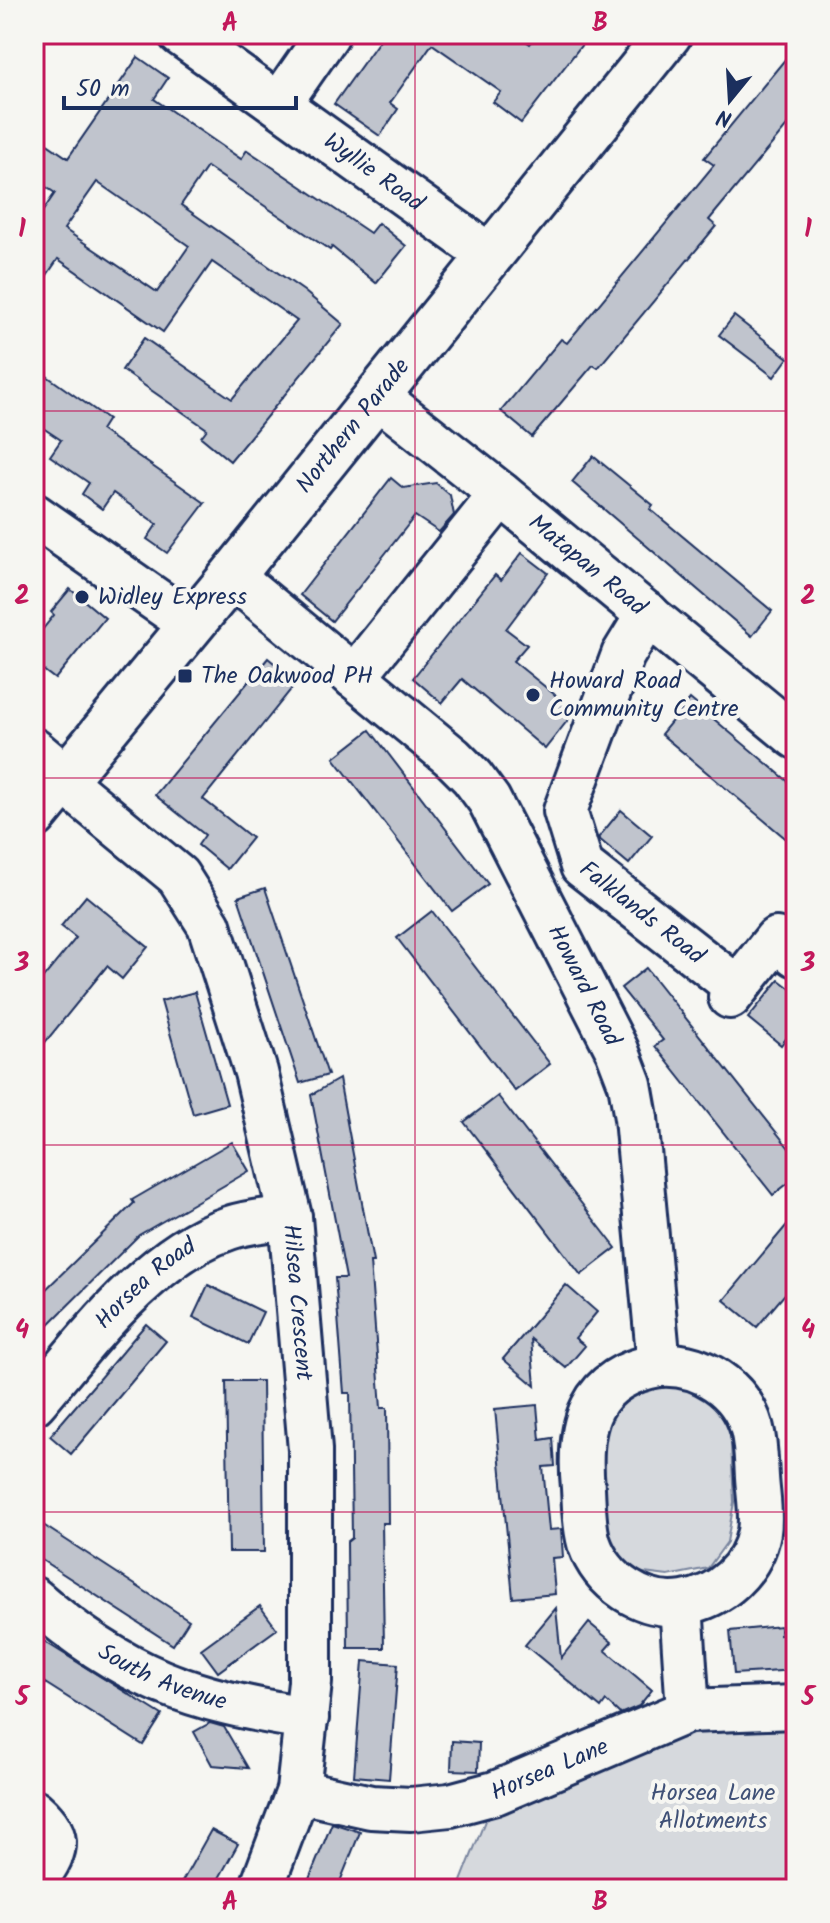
<svg xmlns="http://www.w3.org/2000/svg" width="830" height="1923" viewBox="0 0 830 1923" font-family="Kalam,sans-serif">
	<style>
		.green { fill: #d6d9dd; stroke: #78849e; stroke-width: 2 }
		.building { fill: #c0c4cd; stroke: #1b2f5e; stroke-width: 2; fill-rule: evenodd }
		.lines { fill: none; stroke-linecap: round; stroke-linejoin: round }
		.minor-casing { stroke: #1b2f5e; stroke-width: 48 }
		.major-casing { stroke: #1b2f5e; stroke-width: 50 }
		.minor { stroke: #f6f6f2; stroke-width: 42 }
		.major { stroke: #f6f6f2; stroke-width: 44 }
		.grid { fill: none; stroke: #c2185b; stroke-width: 2; stroke-opacity: 0.55 }
		.poi-dot { fill: #1b2f5e; stroke: #f6f6f2; stroke-width: 3 }
		.labels { text-anchor: middle; dominant-baseline: central; stroke-width: 8; stroke-linejoin: round; paint-order: stroke }
		.street-label { font-size: 24px; fill: #1b2f5e; stroke: #f6f6f2 }
		.poi-label { font-size: 24px; fill: #1b2f5e; stroke: #f6f6f2; text-anchor: start }
		.park-label { font-size: 24px; fill: #405177; stroke: #f6f6f2 }
		.neatline { fill: none; stroke: #c2185b; stroke-width: 3 }
		.grid-label { font-size: 26px; text-anchor: middle; font-weight: bold; fill: #c2185b }
	</style>
	<rect width="100%" height="100%" fill="#f6f6f2"/>
	<filter id="ink" filterUnits="userSpaceOnUse"><feTurbulence type="fractalNoise" baseFrequency=".0125" numOctaves="2"/><feDisplacementMap in="SourceGraphic" scale="16" xChannelSelector="R" yChannelSelector="G"/><feConvolveMatrix kernelMatrix="1 2 1 2 8 2 1 2 1" color-interpolation-filters="sRGB"/></filter>
	<g filter="url(#ink)">
		<!-- green -->
		<g class="green">
			<path d="M652,1376L717,1400L730,1426L734,1502L727,1542L708,1568L668,1576L636,1572L607,1552L598,1522L605,1407Z"/>
			<path d="M694,1723L796,1727V1889H458L490,1808Z"/>
		</g>
		<!-- building -->
		<g class="building">
			<path d="M384,34H516L530,44L538,34H590L521,123L493,102L501,92L432,44L390,103L398,109L380,136L334,104Z"/>
			<path d="M796,46V115L709,220L716,226L598,368L593,365L532,437L501,411L561,339L567,343L714,165L704,158Z"/>
			<path d="M138,57L168,78L154,99L241,159L247,150L370,233L378,223L406,246L376,283L332,247L330,250L207,167L181,205L304,291L343,324L230,461L201,437L207,429L122,370L144,338L232,399L297,321L212,262L163,332L58,259L34,294V224L55,193L34,179V135L68,158ZM97,182L189,246L157,292L64,229Z"/>
			<path d="M734,316L788,358L774,377L719,335Z"/>
			<path d="M34,367L108,419L101,430L205,503L167,553L147,539L157,524L113,493L102,509L82,494L89,483L50,456L61,440L34,422Z"/>
			<path d="M593,456L653,505L650,509L772,611L752,636L572,482Z"/>
			<path d="M391,478L403,488L436,483L450,495L454,515L439,532L415,516L332,621L300,595Z"/>
			<path d="M522,553L548,573L506,629L527,645L513,661L575,711L545,749L462,679L442,703L413,678L495,575L501,580Z"/>
			<path d="M70,589L105,618L55,679L34,663V640L54,615L51,612Z"/>
			<path d="M268,658L297,682L203,799L252,838L227,869L198,845L205,835L155,795Z"/>
			<path d="M690,699L796,788V847L661,734Z"/>
			<path d="M370,730L488,884L452,911L334,758Z"/>
			<path d="M621,810L652,836L629,864L598,838Z"/>
			<path d="M265,888L328,1075L300,1083L238,897Z"/>
			<path d="M86,896L148,947L122,979L107,966L34,1056V989L76,938L61,926Z"/>
			<path d="M432,911L550,1064L515,1091L397,938Z"/>
			<path d="M646,968L796,1157V1177L773,1195L655,1046L663,1040L621,988Z"/>
			<path d="M779,980L796,993V1026L781,1045L748,1018Z"/>
			<path d="M195,992L227,1104L193,1114L161,1001Z"/>
			<path d="M339,1079L373,1262H370L381,1408H387L388,1523H382L384,1648H348L347,1542L352,1538L350,1393H344L335,1278H346L311,1095Z"/>
			<path d="M498,1096L616,1248L581,1275L464,1122Z"/>
			<path d="M232,1142L249,1171L139,1235L34,1339V1301L134,1203L132,1200Z"/>
			<path d="M796,1214V1281L757,1327L724,1300Z"/>
			<path d="M208,1285L263,1312L248,1344L193,1317Z"/>
			<path d="M566,1285L597,1312L575,1338L585,1346L566,1368L531,1339L535,1386L503,1359Z"/>
			<path d="M146,1324L166,1341L71,1454L50,1436Z"/>
			<path d="M226,1381H262L264,1552H229Z"/>
			<path d="M537,1405L540,1440L553,1438L555,1466L543,1467L549,1530L561,1529L563,1557L552,1558L555,1594L513,1598L495,1409Z"/>
			<path d="M34,1519L189,1620L173,1645L34,1555Z"/>
			<path d="M260,1606L277,1629L218,1672L201,1649Z"/>
			<path d="M556,1608L561,1658L589,1623L612,1642L605,1650L652,1690L639,1706L620,1714L606,1701L601,1708L525,1645Z"/>
			<path d="M780,1626V1635L796,1633V1670L734,1674L730,1631Z"/>
			<path d="M34,1635L162,1715L143,1745L34,1676Z"/>
			<path d="M363,1661L398,1664L389,1779L354,1776Z"/>
			<path d="M210,1723L224,1727L248,1768L212,1765L194,1732Z"/>
			<path d="M452,1741L479,1743L478,1771L451,1770Z"/>
			<path d="M332,1823L360,1832L337,1889H305Z"/>
			<path d="M211,1830L238,1844L213,1889H178Z"/>
		</g>
		<g class="lines">
			<defs>
				<g id="minor">
					<path id="s1" d="M180,34L489,255"/>
					<path d="M280,103L328,34"/>
					<path id="s2" d="M377,396L501,494L796,737"/>
					<path d="M34,515L192,625"/>
					<path id="s3" d="M232,576L453,758L472,777L489,800L617,1050L630,1084L636,1118L659,1365"/>
					<path id="s4" d="M648,614L623,655L565,811L582,866L725,978"/>
					<path d="M354,677L501,494"/>
					<path d="M34,750L66,777"/>
					<path id="s5" d="M63,781L178,876L209,925L256,1072L290,1217L310,1450V1682L298,1791L261,1889"/>
					<path d="M730,997L776,939L796,955"/>
					<path d="M659,1365C700,1362 741,1388 752,1429C756,1444 756,1461 757,1477C758,1495 762,1514 759,1532C752,1569 721,1597 684,1603C643,1610 602,1581 589,1543C584,1526 584,1506 583,1488C577,1426 588,1377 659,1365Z"/>
					<path id="s6" d="M34,1403C86,1342 150,1254 229,1228C249,1221 270,1220 290,1217"/>
					<path id="s7" d="M34,1599C123,1677 192,1701 307,1718"/>
					<path d="M681,1604L688,1711"/>
					<path id="s8" d="M298,1791L371,1807L411,1809L450,1805L495,1793L688,1711L796,1707"/>
					<path d="M34,1811C66,1839 55,1853 34,1883"/>
				</g>
				<g id="major">
					<path id="s9" d="M34,816L232,576L669,34"/>
				</g>
			</defs>
			<!-- minor casing -->
			<use href="#minor" class="minor-casing"/>
			<!-- major casing -->
			<use href="#major" class="major-casing"/>
			<!-- minor -->
			<use href="#minor" class="minor"/>
			<!-- major -->
			<use href="#major" class="major"/>
		</g>
	</g>
	<!-- grid -->
	<path class="grid" d="M415,34V1889M34,411H796M34,778H796M34,1145H796M34,1512H796"/>
	<!-- markers -->
	<g class="poi-dot">
		<circle cx="82" cy="597" r="8"/>
		<rect x="177" y="668" width="16" height="16" rx="4"/>
		<circle cx="533" cy="695" r="8"/>
	</g>
	<g class="labels">
		<!-- street labels -->
		<g class="street-label">
			<text stroke="none"><textPath href="#s1" startOffset="238">Wyllie Road</textPath></text>
			<text stroke="none"><textPath href="#s9" startOffset="504">Northern Parade</textPath></text>
			<text stroke="none"><textPath href="#s2" startOffset="270">Matapan Road</textPath></text>
			<text stroke="none"><textPath href="#s4" startOffset="348">Falklands Road</textPath></text>
			<text stroke="none"><textPath href="#s3" startOffset="550">Howard Road</textPath></text>
			<text stroke="none"><textPath href="#s6" startOffset="164">Horsea Road</textPath></text>
			<text stroke="none"><textPath href="#s5" startOffset="596">Hilsea Crescent</textPath></text>
			<text stroke="none"><textPath href="#s7" startOffset="152">South Avenue</textPath></text>
			<text stroke="none"><textPath href="#s8" startOffset="260">Horsea Lane</textPath></text>
		</g>
		<!-- poi labels -->
		<g class="poi-label">
			<text x="98" y="597">Widley Express</text>
			<text x="201" y="676">The Oakwood PH</text>
			<text x="549" y="681">Howard Road<tspan x="549" dy="28">Community Centre</tspan></text>
		</g>
		<!-- park labels -->
		<g class="park-label">
			<text x="713" y="1793">Horsea Lane<tspan x="713" dy="28">Allotments</tspan></text>
		</g>
	</g>
	<!-- margin -->
	<rect width="830" height="1923" fill="none" stroke="#f6f6f2" stroke-width="88"/>
	<!-- north arrow -->
	<g transform="translate(730 100) rotate(198)" stroke="#f6f6f2" stroke-width="6" paint-order="stroke">
	<path d="M0-6L14 30L0 20L-14 30Z" fill="#1b2f5e"/>
	<text y="-12" font-size="22" font-weight="bold" text-anchor="middle" fill="#1b2f5e">N</text>
	</g>
	<!-- scale -->
	<path d="M64 96v12h232v-12" fill="none" stroke="#1b2f5e" stroke-width="4"/>
	<text x="76" y="96" font-size="24" fill="#1b2f5e" stroke="#f6f6f2" stroke-width="6" paint-order="stroke">50 m</text>
	<rect x="44" y="44" width="742" height="1835" class="neatline"/>
	<g class="grid-label">
		<text x="230" y="31">A</text>
		<text x="600" y="31">B</text>
		<text x="22" y="237">1</text>
		<text x="808" y="237">1</text>
		<text x="22" y="604">2</text>
		<text x="808" y="604">2</text>
		<text x="22" y="971">3</text>
		<text x="808" y="971">3</text>
		<text x="22" y="1338">4</text>
		<text x="808" y="1338">4</text>
		<text x="22" y="1705">5</text>
		<text x="808" y="1705">5</text>
		<text x="230" y="1910">A</text>
		<text x="600" y="1910">B</text>
	</g>
</svg>
